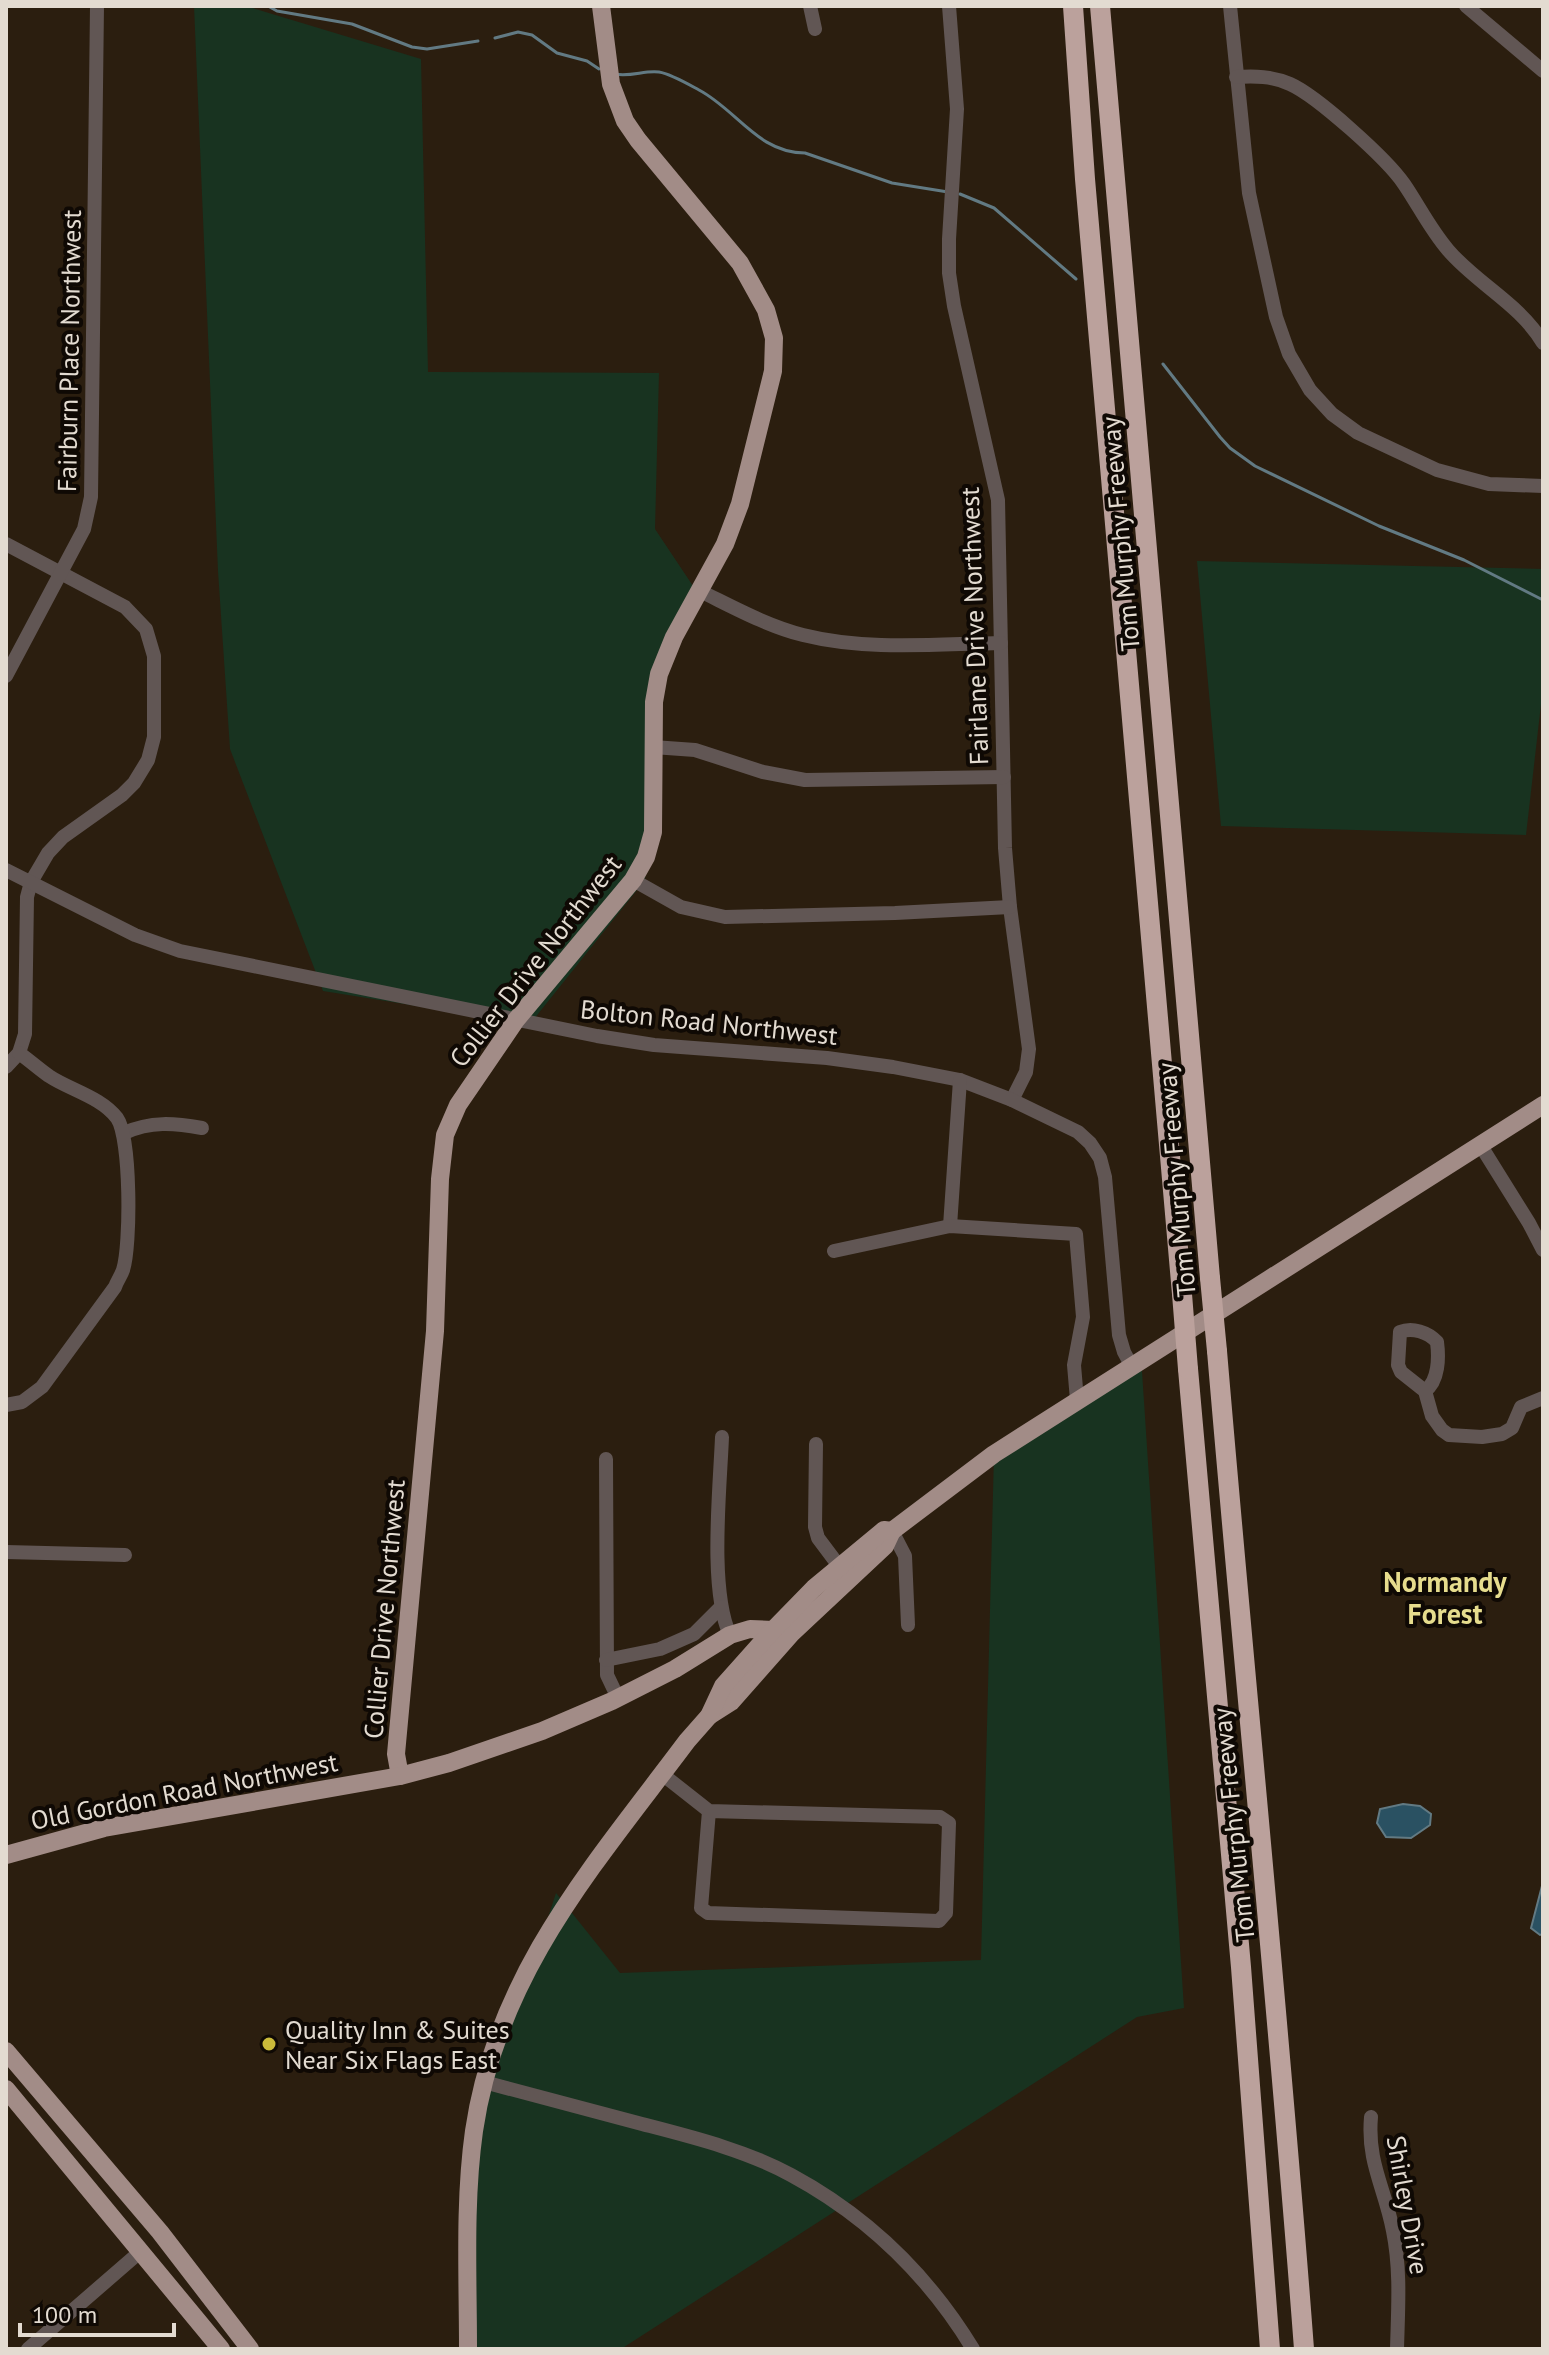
<svg xmlns="http://www.w3.org/2000/svg" width="1549" height="2355" viewBox="0 0 1549 2355" font-family="'PT Sans',sans-serif">
	<style>
		.green { fill: #183320 }
		.water { fill: #2a5162; stroke: #627a83; stroke-width: 2 }
		.lines { fill: none; stroke-linecap: round; stroke-linejoin: round }
		.stream { stroke: #627a83; stroke-width: 3 }
		.minor { stroke: #615654; stroke-width: 14 }
		.major { stroke: #a28c87; stroke-width: 18 }
		.highway { stroke: #bba19c; stroke-width: 20 }
		.highway-bridge { stroke: #bba19c; stroke-width: 20 }
		.poi-dot { fill: #caba3a; stroke: #0f0904; stroke-width: 3 }
		.labels { text-anchor: middle; dominant-baseline: central; stroke-width: 8; stroke-linejoin: round; paint-order: stroke }
		.street-label { font-size: 26px; fill: #e3dbd1; stroke: #0f0904 }
		.poi-label { font-size: 26px; fill: #e3dbd1; stroke: #0f0904; text-anchor: start }
		.neighbourhood-label { font-size: 28px; font-weight: bold; fill: #e6dc8d; stroke: #0f0904 }
	</style>
	<rect width="100%" height="100%" fill="#2b1e0f"/>
	<!-- green -->
	<g class="green">
		<path d="M194,6H246L421,59L428,372L659,373L655,529L701,598L656,696V770L645,880L530,1024L323,991L230,749L218,571Z"/>
		<path d="M1197,561L1543,569V687L1526,835L1221,826Z"/>
		<path d="M1141,1356L1184,2008L1137,2017L621,2349H475L476,2157L493,2049L539,1945L556,1893L620,1973L981,1960L994,1454Z"/>
	</g>
	<!-- water -->
	<g class="water">
		<path d="M1403,1804L1420,1806L1431,1814L1430,1825L1411,1838L1386,1837L1377,1823L1380,1809Z"/>
		<path d="M1543,1882V1934L1540,1935L1531,1928Z"/>
	</g>
	<g class="lines">
		<!-- stream -->
		<g class="stream">
			<path d="M268,6L277,11L352,24L412,47L427,49L478,41"/>
			<path d="M495,38L518,32L532,35L557,53L587,61L599,69"/>
			<path d="M615,74C631,77 645,70 659,72C671,74 688,84 699,90C737,110 758,153 805,153L892,183L948,192"/>
			<path d="M960,194L994,208L1076,279"/>
			<path d="M1163,364L1220,437L1230,448L1255,466L1379,526L1464,560L1543,600"/>
		</g>
		<!-- minor -->
		<g class="minor">
			<path d="M810,6L815,29"/>
			<path d="M949,6L957,109L949,239V273L954,306L998,500L1005,848L1010,907L1029,1049L1026,1072L1012,1100"/>
			<path d="M1230,6L1249,193L1276,317L1289,354L1310,390L1332,414L1358,433L1437,470L1489,484L1543,486"/>
			<path d="M1466,6L1543,71"/>
			<path d="M1236,77C1255,76 1272,76 1290,84C1317,96 1387,159 1404,184C1419,206 1430,229 1448,250C1477,284 1520,304 1543,343"/>
			<path d="M6,544L125,607L146,629L154,656V737L148,760L134,783L122,795L63,837L48,853L31,882L27,897L25,1034L19,1053L6,1067"/>
			<path d="M700,591C733,607 767,626 803,635C867,651 936,644 1001,643"/>
			<path d="M6,676L84,529L91,497L97,6"/>
			<path d="M653,747L695,750L763,772L805,780L1004,777"/>
			<path d="M6,870L135,935L180,951L597,1036L654,1045L827,1058L893,1067L960,1080L1012,1100L1078,1132L1090,1143L1100,1158L1105,1177L1119,1335L1124,1352L1131,1365"/>
			<path d="M633,880L681,907L725,917L895,913L1010,907"/>
			<path d="M124,1133C151,1121 174,1123 202,1128"/>
			<path d="M1481,1146L1529,1223L1543,1250"/>
			<path d="M950,1226L960,1080"/>
			<path d="M834,1251L950,1226L1076,1234L1083,1317L1074,1365L1077,1400"/>
			<path d="M1425,1391C1439,1381 1439,1357 1437,1342C1428,1332 1412,1327 1400,1332L1398,1365L1401,1372L1425,1391L1432,1416L1442,1430L1449,1435L1482,1437L1502,1434L1512,1428L1521,1407L1543,1398"/>
			<path d="M6,1405L22,1402L42,1387L115,1287C117,1281 121,1276 123,1270C131,1245 131,1138 117,1118C101,1097 70,1090 49,1076C39,1069 29,1060 19,1053"/>
			<path d="M722,1437C720,1488 709,1590 730,1635"/>
			<path d="M816,1444L815,1527L818,1538L839,1566"/>
			<path d="M606,1459L607,1675L618,1698"/>
			<path d="M892,1531L905,1556L908,1625"/>
			<path d="M6,1552L125,1555"/>
			<path d="M606,1660L660,1649L694,1634L721,1607"/>
			<path d="M662,1774L709,1811L940,1817L949,1823L946,1913L939,1921L708,1913L701,1908L709,1811"/>
			<path d="M484,2082C536,2096 589,2110 642,2124C692,2137 745,2150 791,2175C867,2216 928,2275 973,2349"/>
			<path d="M1371,2117C1367,2163 1385,2188 1393,2231C1401,2270 1398,2310 1397,2349"/>
			<path d="M28,2349L141,2251"/>
		</g>
		<!-- major -->
		<g class="major">
			<path d="M709,1716L731,1702L791,1634L885,1546L892,1531"/>
			<path d="M400,1776L396,1754L435,1331L440,1179L445,1135L458,1105L516,1020L633,880L646,857L653,832L654,702L659,674L674,637L725,544L740,504L773,371L774,338L766,310L740,263L638,140L625,121L611,84L601,6"/>
			<path d="M6,1855L104,1828L400,1776L449,1763L542,1731L612,1701L675,1669L730,1635L750,1629L773,1630"/>
			<path d="M6,2051L160,2232L250,2349"/>
			<path d="M6,2089L221,2349"/>
			<path d="M468,2349C468,2277 464,2202 474,2131C497,1973 595,1864 687,1741L709,1716L723,1686L773,1630L814,1588L884,1530L892,1531L994,1454L1543,1105"/>
		</g>
		<!-- highway -->
		<g class="highway">
			<path d="M1073,6L1085,179L1182,1294"/>
			<path d="M1100,6L1210,1278"/>
			<path d="M1217,1351C1245,1684 1279,2016 1304,2349"/>
			<path d="M1188,1369L1241,1967L1270,2349"/>
		</g>
		<!-- highway-bridge -->
		<g class="highway-bridge">
			<path d="M1210,1278L1217,1351"/>
			<path d="M1182,1294L1188,1369"/>
		</g>
	</g>
	<!-- markers -->
	<circle class="poi-dot" cx="269" cy="2044" r="8"/>
	<g class="labels">
		<!-- street labels -->
		<g class="street-label">
			<text transform="translate(69 351) rotate(-89)">Fairburn Place Northwest</text>
			<text transform="translate(1120 534) rotate(-95)">Tom Murphy Freeway</text>
			<text transform="translate(974 626) rotate(-92)">Fairlane Drive Northwest</text>
			<text transform="translate(535 961) rotate(-52)">Collier Drive Northwest</text>
			<text transform="translate(709 1022) rotate(6)">Bolton Road Northwest</text>
			<text transform="translate(1176 1180) rotate(-95)">Tom Murphy Freeway</text>
			<text transform="translate(384 1609) rotate(-85)">Collier Drive Northwest</text>
			<text transform="translate(184 1791) rotate(-11)">Old Gordon Road Northwest</text>
			<text transform="translate(1233 1825) rotate(-96)">Tom Murphy Freeway</text>
			<text transform="translate(1408 2205) rotate(80)">Shirley Drive</text>
		</g>
		<!-- poi labels -->
		<g class="poi-label">
			<text x="285" y="2029">Quality Inn &amp; Suites<tspan x="285" dy="30">Near Six Flags East</tspan></text>
		</g>
		<!-- neighbourhood labels -->
		<g class="neighbourhood-label">
			<text x="1445" y="1581">Normandy<tspan x="1445" dy="32">Forest</tspan></text>
		</g>
	</g>
	<!-- border -->
	<rect width="1549" height="2355" fill="none" stroke="#e3dbd1" stroke-width="16"/>
	<!-- scale -->
	<path d="M20 2323v12h154v-12" fill="none" stroke="#e3dbd1" stroke-width="4"/>
	<text x="32" y="2323" font-size="24" fill="#e3dbd1" stroke="#0f0904" stroke-width="6" paint-order="stroke">100 m</text>
</svg>
